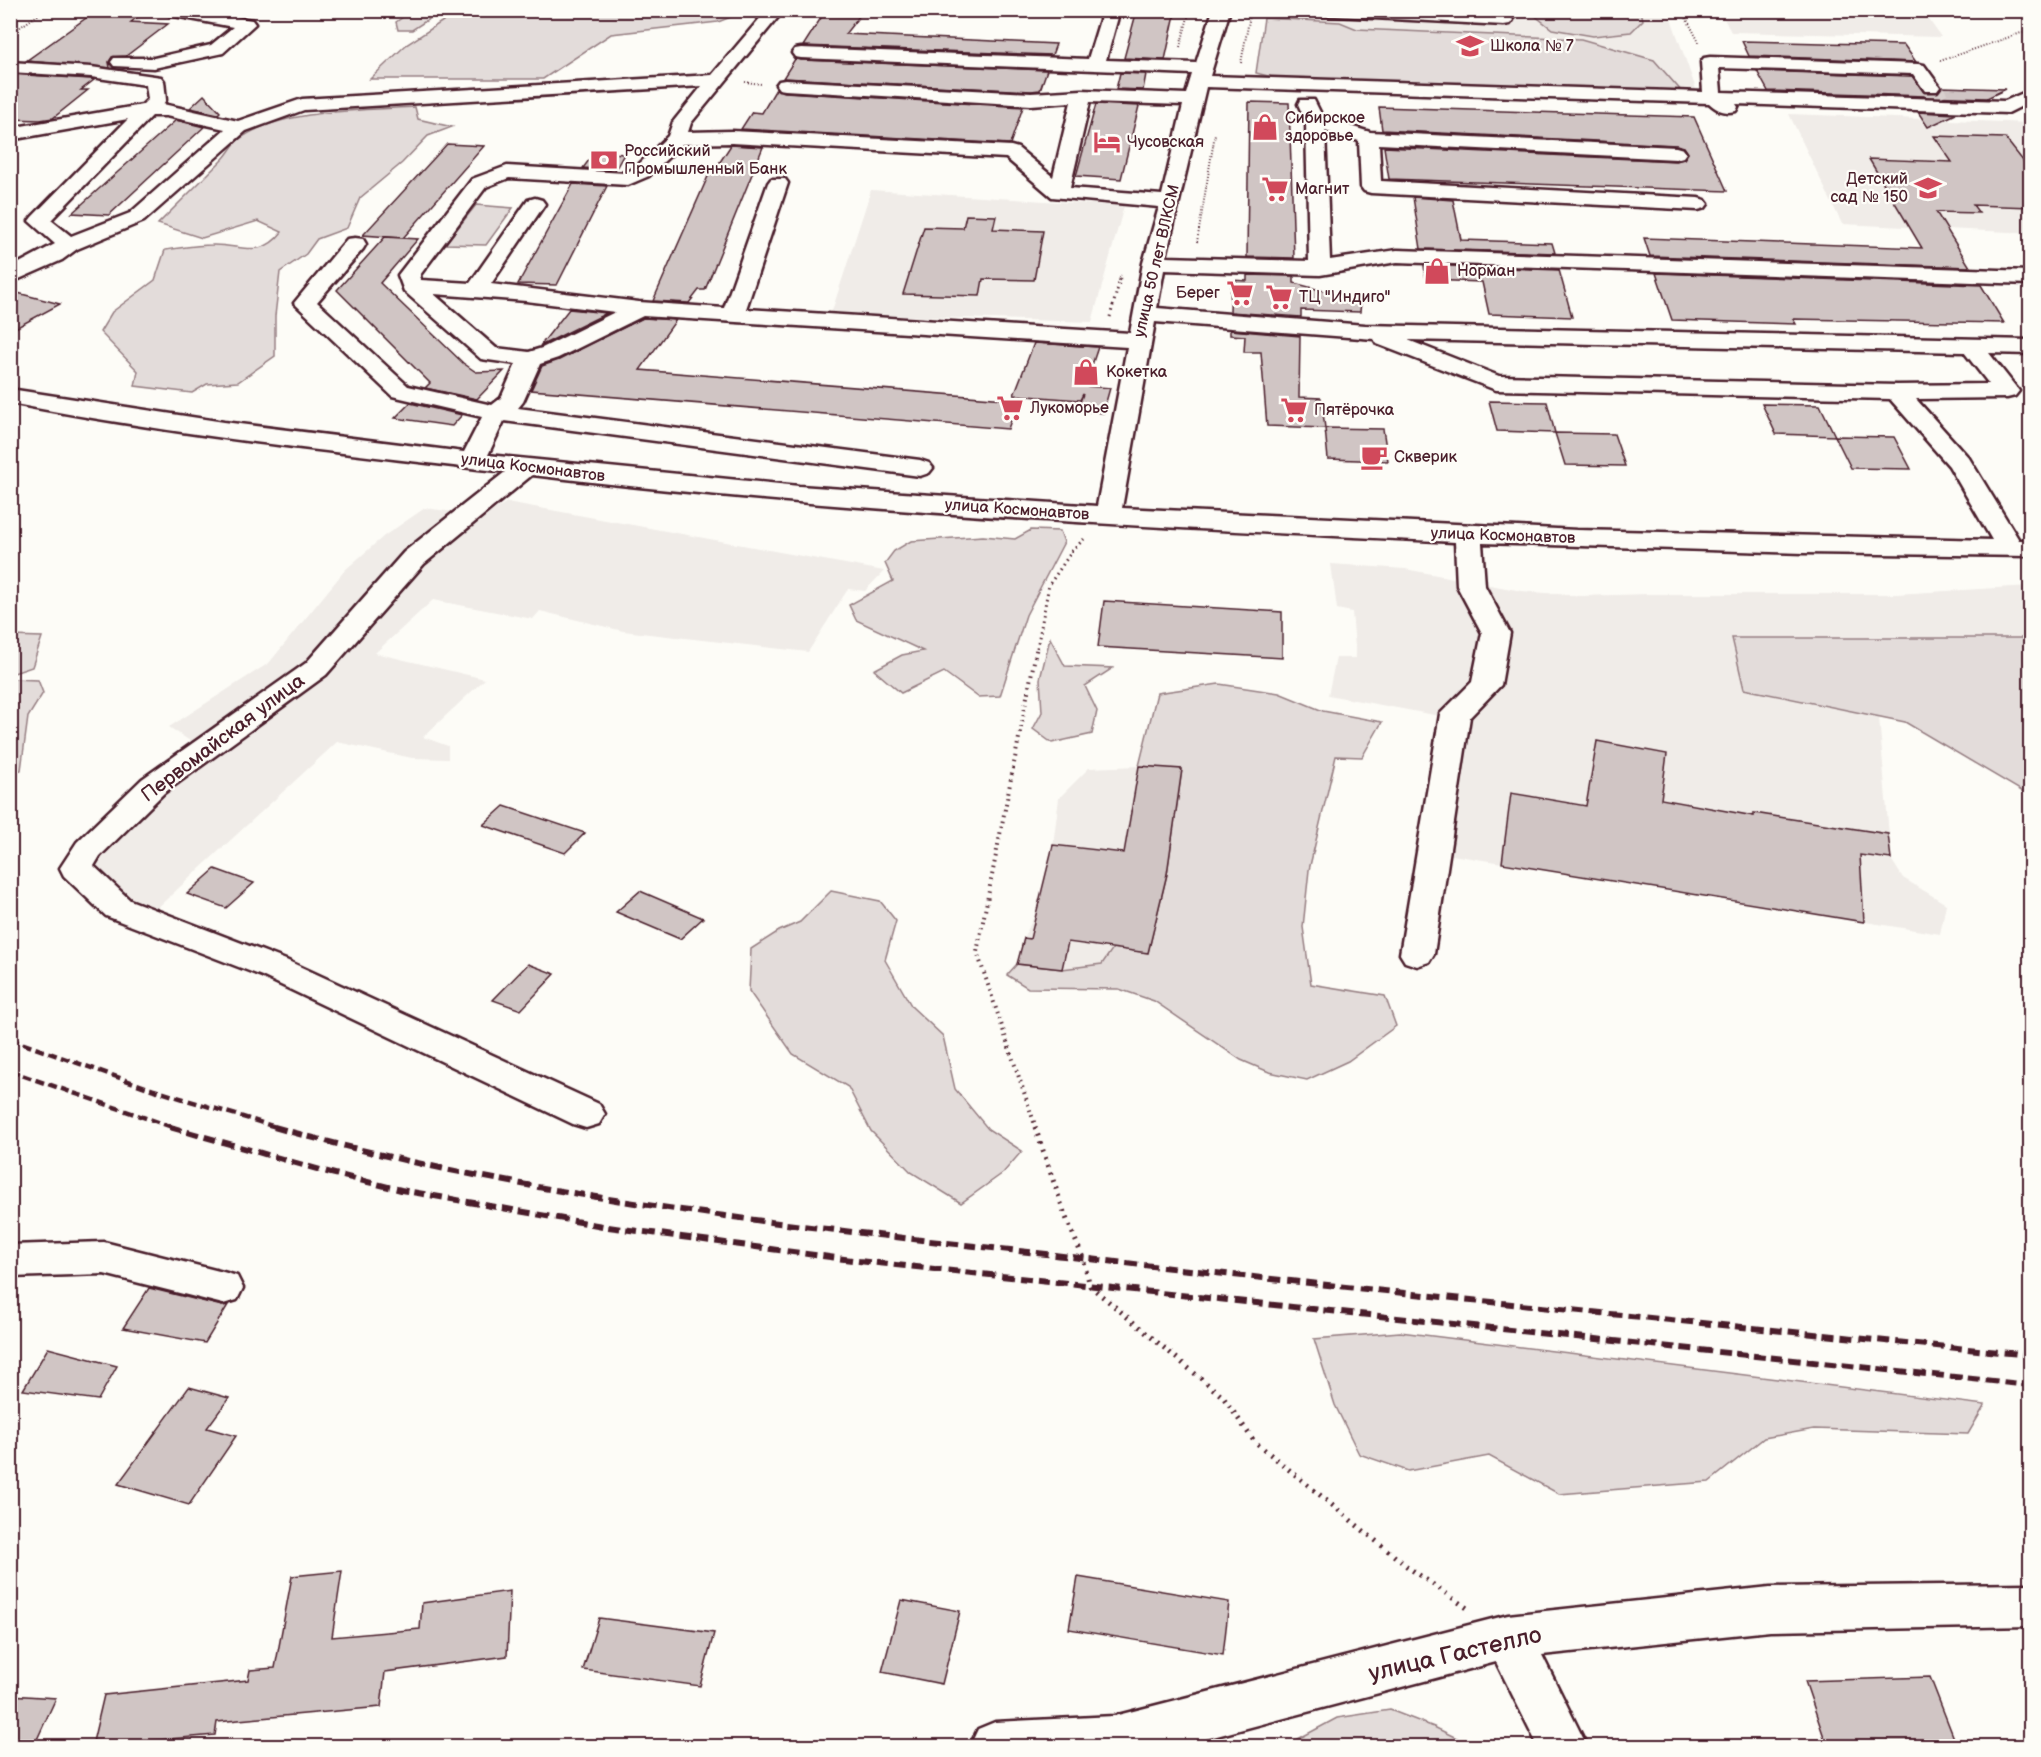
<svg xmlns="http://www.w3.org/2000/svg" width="2041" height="1757" viewBox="0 0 2041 1757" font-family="'Balsamiq Sans',sans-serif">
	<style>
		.built { fill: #f0ece8 }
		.green { fill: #e3dcda; stroke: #967e82; stroke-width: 1.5 }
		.building { fill: #d0c5c4; stroke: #4a1f2b; stroke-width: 1.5 }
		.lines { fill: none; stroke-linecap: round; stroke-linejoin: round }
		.minor-tunnel { stroke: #d9d0ce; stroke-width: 20; stroke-dasharray: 20 10; stroke-linecap: butt }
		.minor-casing { stroke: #4a1f2b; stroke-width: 5 }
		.path-far3 { stroke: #4a1f2b; stroke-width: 2; stroke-dasharray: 1 2; stroke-linecap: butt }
		.path-far2 { stroke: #4a1f2b; stroke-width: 3; stroke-dasharray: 1.5 4; stroke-linecap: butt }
		.path-far1 { stroke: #4a1f2b; stroke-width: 4; stroke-dasharray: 1.5 4.5; stroke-linecap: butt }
		.path { stroke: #4a1f2b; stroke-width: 5; stroke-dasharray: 2 6; stroke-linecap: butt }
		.minor { fill: #fdfcf7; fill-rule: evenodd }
		.rail-far1 { stroke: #4a1f2b; stroke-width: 4.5; stroke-dasharray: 9 4.5; stroke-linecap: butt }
		.rail { stroke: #4a1f2b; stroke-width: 6; stroke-dasharray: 12 6; stroke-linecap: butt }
		.labels { text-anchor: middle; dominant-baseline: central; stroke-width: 4.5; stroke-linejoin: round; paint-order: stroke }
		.far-poi-label { font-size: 16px; fill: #4a1f2b; stroke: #fdfcf7; text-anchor: start }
		.far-street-label { font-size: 16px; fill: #4a1f2b; stroke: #fdfcf7 }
		.street-label { font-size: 20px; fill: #4a1f2b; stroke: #fdfcf7 }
		.near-street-label { font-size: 24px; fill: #4a1f2b; stroke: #fdfcf7 }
	</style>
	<rect width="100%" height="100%" fill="#fdfcf7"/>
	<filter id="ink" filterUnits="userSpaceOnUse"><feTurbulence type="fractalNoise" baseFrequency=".0167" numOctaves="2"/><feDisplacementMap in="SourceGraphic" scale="12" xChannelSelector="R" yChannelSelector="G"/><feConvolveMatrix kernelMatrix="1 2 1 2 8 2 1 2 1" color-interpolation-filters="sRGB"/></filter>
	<g filter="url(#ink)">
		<!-- built -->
		<g class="built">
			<path d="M1668,10L1697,92L1256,73L1264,18L1263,11Z"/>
			<path d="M1720,11H1923L1941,37L1731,32Z"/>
			<path d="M1789,114L2030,123V233L1842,224Z"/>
			<path d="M871,190L1124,206L1092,322L831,314Z"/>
			<path d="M507,502L884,571L865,591L848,589L808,652L623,631L540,611L533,619L433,600L375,653L485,679L423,737L448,746V759L412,758L337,742L155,910L107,891L87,859L196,745L169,727L269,663L345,570L384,536L425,508L484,516Z"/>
			<path d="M1331,564L1405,569L1522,591L1581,596L1649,594H1896L2030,586V638L1732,639L1744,689L1879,717L1891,859L1903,878L1946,904L1940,934L1446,854L1466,721L1328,695L1336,658H1356L1352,612L1337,609Z"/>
			<path d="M1139,766L1182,769L1167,874L1148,953L1113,948L1102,964L1062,969L1017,964L1024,938L1039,905L1053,845L1059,798L1089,768Z"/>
		</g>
		<!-- green -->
		<g class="green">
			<path d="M413,10H441V11L412,30H398L396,22Z"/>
			<path d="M474,11V10L746,11L718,22L611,34L543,79H370L406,45L446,19Z"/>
			<path d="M1533,11H1641L1643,20L1631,32L1593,36L1552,29L1534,15Z"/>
			<path d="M1264,18L1340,22L1357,29L1581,39L1654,60L1683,93L1276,78L1256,73Z"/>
			<path d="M415,107L418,119L452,127L428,136L402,163L360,198L347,228L317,239L306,254L280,272L275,316V356L238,382L207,384L192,393L135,386L138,371L100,332L112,312L155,280L165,250C181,248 197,245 212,245C241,244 260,260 282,232L258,221L202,238L158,224C180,202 201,181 223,159C228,154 232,146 237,141C277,109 366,110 415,107Z"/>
			<path d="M476,205L513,208L486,245L445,244Z"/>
			<path d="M1031,530L1060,531L1064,542L1026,615L1000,696L978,697L944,672L901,693L874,670L902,655L923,651L856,620L849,605L893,581L885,563L894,551L911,541L983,536L1015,539Z"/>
			<path d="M11,636L42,637L32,667L11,674Z"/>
			<path d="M1050,638L1065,666L1113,668L1085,686L1097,711L1092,734L1052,743L1033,729L1042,712L1040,679Z"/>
			<path d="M1732,638H2030V796L1905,722L1744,689Z"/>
			<path d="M11,679L38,680L43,693L28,717L21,770L11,773Z"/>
			<path d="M1219,684L1279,693L1323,711L1382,722L1362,757L1336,756L1309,870L1303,927L1311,984L1385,996L1396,1026L1348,1061L1307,1080L1269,1072L1241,1060L1154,1001L1119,989L1028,988L1007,975L1017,964L1062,969L1102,964L1113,948L1148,953L1167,874L1182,770L1139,766L1157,693Z"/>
			<path d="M831,891L880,901L896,921L885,960L912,1007L943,1036L955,1089L988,1129L1022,1151L1003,1173L961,1203L911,1172L871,1131L848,1087L793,1054L749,991L751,949L779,931L800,922Z"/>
			<path d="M1400,1332L1985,1405L1968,1434L1814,1429L1764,1438L1709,1482L1559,1494L1489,1456L1408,1471L1359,1454L1335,1405L1314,1339Z"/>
			<path d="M1390,1710L1434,1727L1473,1746H1285L1337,1718Z"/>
		</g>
		<!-- building -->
		<g class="building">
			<path d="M826,10H864L845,34L1056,44L1052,55L803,46Z"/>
			<path d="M1137,10H1176L1165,60L1124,58Z"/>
			<path d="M96,11L143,13L131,22L168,24L126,56L112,57L109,62L110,68L26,61Z"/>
			<path d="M1742,41L1904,45L1916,62L1749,56Z"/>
			<path d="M795,59L801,60L1047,70L1040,90L1031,91L783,78Z"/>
			<path d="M1757,71L1912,76L1925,93H1937L1942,87L2006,89L1987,98L1768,91Z"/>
			<path d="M1120,73L1146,74L1143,90L1116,89Z"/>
			<path d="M10,74L91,79L94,80L81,90H88L53,118L40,120L10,119Z"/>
			<path d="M776,89L785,92L1023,107L1010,144L741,129L752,112L762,113Z"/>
			<path d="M204,95L220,112L218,114L190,108Z"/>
			<path d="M1249,102L1289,103L1294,258L1247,257Z"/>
			<path d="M1096,104L1139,106L1121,179L1076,176Z"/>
			<path d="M1379,107L1694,117L1727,191L1389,179L1384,147L1676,161L1684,159L1688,153L1684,147L1676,145L1382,130Z"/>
			<path d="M1918,112L1956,114L1928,127Z"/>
			<path d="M176,120L204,127L109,215L72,213Z"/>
			<path d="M1934,136L2005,138L2031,171V207L1973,205L1979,213L1936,212L1970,267L1650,256L1644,238L1922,248L1869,159L1952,162Z"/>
			<path d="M447,144L484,146L403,238L363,235Z"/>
			<path d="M731,145L763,147L705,290H699L689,303L653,301L713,165H718Z"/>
			<path d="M595,152L624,154L615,170L583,168Z"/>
			<path d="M573,184L607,186L557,285L518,284Z"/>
			<path d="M1413,197L1453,200L1461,240L1552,243L1555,253L1421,249Z"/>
			<path d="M966,215L996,216L993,229L1043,231L1034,280L983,279L980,296L903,294L924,227L963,228Z"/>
			<path d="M385,237L418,239L380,283L463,363L476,372L504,371L477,399L425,388L430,383L337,290Z"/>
			<path d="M1424,265L1559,270L1572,317L1489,314L1482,282L1426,280Z"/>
			<path d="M1656,273L1981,285L2004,323L1793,319L1796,324L1672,320Z"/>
			<path d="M1247,275L1294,276V283L1361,301L1360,312L1301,310V317L1230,312L1231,280L1247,281Z"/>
			<path d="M10,291L60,304L10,331Z"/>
			<path d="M569,309L607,313L540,346Z"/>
			<path d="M643,318L676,320L640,370L1018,400L1008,429L531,390L542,366L559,360Z"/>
			<path d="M1230,330L1300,336L1299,397L1321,398L1325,428L1267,426L1261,352H1244L1245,336L1230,335Z"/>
			<path d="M1034,343L1098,347L1085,386L1110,388L1103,413L1077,410L1083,394L1080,400L1014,395Z"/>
			<path d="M1489,401L1547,402L1555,433L1497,431Z"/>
			<path d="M410,403L462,415L452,426L395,418Z"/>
			<path d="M1762,404L1820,405L1835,436L1776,434Z"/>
			<path d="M1325,428L1383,429L1388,461L1328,459Z"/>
			<path d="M1555,433L1614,434L1625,466L1565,465Z"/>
			<path d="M1835,436L1894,437L1911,469L1851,468Z"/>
			<path d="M1104,601L1282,612V658L1098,647Z"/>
			<path d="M1597,741L1667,754L1661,799L1754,816V813L1888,834L1891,859L1860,855L1864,922L1502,863L1511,793L1586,806Z"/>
			<path d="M1139,766L1182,769L1167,874L1148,953L1068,942L1062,969L1017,964L1024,938L1030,939L1053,845L1124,853Z"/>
			<path d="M504,806L585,833L565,853L483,825Z"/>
			<path d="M215,869L254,883L226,908L187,894Z"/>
			<path d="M640,891L703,918L680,939L616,912Z"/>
			<path d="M528,964L555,974L521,1010L493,1000Z"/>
			<path d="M149,1288L222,1306L228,1305L205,1343L123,1328Z"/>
			<path d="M48,1348L117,1366L98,1400L23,1390Z"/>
			<path d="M189,1387L229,1398L207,1428L236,1436L189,1505L118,1484Z"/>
			<path d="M342,1571L332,1637L420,1629L422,1603L510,1591L507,1656L385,1672L381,1707L217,1722L215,1735L92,1746L104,1695L248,1680L250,1670L275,1668L292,1576Z"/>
			<path d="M1078,1577L1229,1602L1223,1655L1069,1629Z"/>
			<path d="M901,1600L960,1611L942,1684L882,1672Z"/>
			<path d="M599,1618L714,1633L700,1686L583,1670Z"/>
			<path d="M1930,1677L1957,1746H1827L1805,1681Z"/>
			<path d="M10,1695L56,1698L34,1746H10Z"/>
		</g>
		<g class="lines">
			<!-- minor-tunnel -->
			<path class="minor-tunnel" d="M1931,87L1939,99"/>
			<defs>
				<g id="minor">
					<path d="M161,10H200L246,19L252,20L255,24L223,53L154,68L114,66L111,62L114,58H154L211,45L233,27L169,15Z"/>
					<path d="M767,10H784L691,123L688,132L732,131L1011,146L1018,148L1053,177L1071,102L1031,105L785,90L779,89L776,85L779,81L785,80L1031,93L1082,90L1186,94L1192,74L801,58L795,57L792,53L795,49L801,48L1088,59L1103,10H1120L1106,60L1196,63L1213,10H1230L1210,76L1703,92L1701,62L1704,58L1710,57L1918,64L1924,65L1940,87L1937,91H1925L1913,74L1719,68L1721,92L2005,101L2030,90V102L2008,113L1736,104L1738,107L1736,111C1724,114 1717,110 1709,103L1206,87L1166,257L1309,261L1306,122L1298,104L1300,100H1314L1323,118L1370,132L1676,147L1683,149L1686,153L1683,157L1676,159L1379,144L1381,181L1698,198L1705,200L1708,204L1705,208L1698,210L1371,193L1364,191L1361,187L1359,141L1325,131L1330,260L1397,250L2030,271V284L1397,262L1320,275L1164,270L1157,308L1365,325L2030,340V354L1989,353L2019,391L2015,396L2007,398L1916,399L1969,458L2019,540H2030V556L1804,553L1482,543L1485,586L1510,633L1501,685L1470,717L1434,954L1429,962L1417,966L1405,962L1400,954L1440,714L1472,682L1482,633L1457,586L1455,542C1147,527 838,512 532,475L424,564L326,675L164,793L100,856L94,866L130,900L286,960L599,1104L605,1114L599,1124L586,1128L573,1124L262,976L106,916L64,876L60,868L77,842L142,779L306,663L404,552L505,472C340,453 173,435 10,403V389L224,422L464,452L482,417L392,396L294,303L347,239L355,238L363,239L366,244L363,249L317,302L408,386L492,405L501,398L516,364L481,359L404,291L398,275L472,179L507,166L625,173L635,168L668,136L673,122L702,86L304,110L246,131L144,221L77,249L62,260L10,283V268L55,244L29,221L32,217L128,119L10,140V128L142,105L148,99L146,85L91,77L10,72V62L91,67L161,77L164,81L166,100L163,104L238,121L302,99L712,75ZM1090,102L1183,105L1162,195L1070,188ZM152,116H166L225,129L130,213L71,236L51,220ZM732,143L1006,158L1052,197L1159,207L1143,263L1130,333L746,309L788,183L785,179H771L768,183L724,308L639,302L491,284L545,204L542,200L535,198L528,200L470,283L421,280L420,275L486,187L509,178L628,185L649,176L682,144ZM434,294L526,301L615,312L542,348L529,352L496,348ZM643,316L1127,347L1097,506L799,486L488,455L504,421L920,476L929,473L933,468L929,463L920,460L518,408L523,402L540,364L558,358ZM1155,322L1374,339L1377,344L1496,390L1890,399L1949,466L1992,540L1577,530L1122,508ZM1408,340L1964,352L1989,384L1897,385L1499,376Z"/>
					<path d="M1309,10H1422L1504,15L1510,16L1513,20L1510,24L1504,25L1317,15Z"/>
					<path d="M104,1242L223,1272L237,1276L243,1288L237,1300L223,1304L104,1274L10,1277V1245Z"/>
					<path d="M2030,1584V1626L1770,1631L1542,1655L1587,1746H1538L1496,1662L1179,1746H970L978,1729L995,1722L1114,1716L1508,1615L1770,1587Z"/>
				</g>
			</defs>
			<!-- minor casing -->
			<use href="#minor" class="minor-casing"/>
			<!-- path-far3 -->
			<g class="path-far3">
				<path d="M1682,10L1700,44"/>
				<path d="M10,34L45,10"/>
				<path d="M1180,47L1190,10"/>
				<path d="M1940,61L2030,30"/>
				<path d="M1241,63L1251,10"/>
				<path d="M745,82L761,84"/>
				<path d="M1197,242L1215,134"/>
				<path d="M1119,281L1121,275"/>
			</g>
			<!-- path-far2 -->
			<g class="path-far2">
				<path d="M1110,317L1120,279"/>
				<path d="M1037,648L1049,585L1072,551L1084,539"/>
			</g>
			<!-- path-far1 -->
			<path class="path-far1" d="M1036,1128L977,952L1037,646"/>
			<!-- path -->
			<path class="path" d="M1035,1127L1065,1215L1083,1258L1090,1286L1223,1397L1254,1441L1409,1568L1467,1608"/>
			<!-- minor -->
			<use href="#minor" class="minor"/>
			<!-- rail-far1 -->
			<g class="rail-far1">
				<path d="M10,1039L154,1090L279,1128"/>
				<path d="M10,1071L175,1128"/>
			</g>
			<!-- rail -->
			<g class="rail">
				<path d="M170,1127L331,1173L401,1190L608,1227L859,1261L2030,1385"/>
				<path d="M274,1127C524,1198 780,1224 1037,1253C1368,1291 1699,1323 2030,1355"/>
			</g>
		</g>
	</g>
	<!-- icons -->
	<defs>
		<symbol id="school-bare" viewBox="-9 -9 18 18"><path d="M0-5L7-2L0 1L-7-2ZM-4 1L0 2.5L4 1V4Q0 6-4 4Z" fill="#d1495b" stroke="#fdfcf7" stroke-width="2.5" paint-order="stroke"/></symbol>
		<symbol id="shop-bare" viewBox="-9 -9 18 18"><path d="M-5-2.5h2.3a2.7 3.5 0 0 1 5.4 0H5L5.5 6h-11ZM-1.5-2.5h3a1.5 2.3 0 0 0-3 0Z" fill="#d1495b" stroke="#fdfcf7" stroke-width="2.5" paint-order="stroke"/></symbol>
		<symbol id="hotel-bare" viewBox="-9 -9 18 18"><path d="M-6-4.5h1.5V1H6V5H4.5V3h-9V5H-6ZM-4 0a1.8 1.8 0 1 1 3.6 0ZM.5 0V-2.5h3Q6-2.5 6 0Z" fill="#d1495b" stroke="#fdfcf7" stroke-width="2.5" paint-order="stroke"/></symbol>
		<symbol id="bank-bare" viewBox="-9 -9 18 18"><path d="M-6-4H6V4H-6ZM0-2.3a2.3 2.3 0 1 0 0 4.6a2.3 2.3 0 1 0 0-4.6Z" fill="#d1495b" stroke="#fdfcf7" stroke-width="2.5" paint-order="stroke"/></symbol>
		<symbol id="supermarket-bare" viewBox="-9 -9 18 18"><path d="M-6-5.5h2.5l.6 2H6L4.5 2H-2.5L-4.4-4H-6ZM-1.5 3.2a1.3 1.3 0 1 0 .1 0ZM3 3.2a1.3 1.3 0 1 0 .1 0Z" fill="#d1495b" stroke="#fdfcf7" stroke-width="2.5" paint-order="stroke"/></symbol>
		<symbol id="cafe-bare" viewBox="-9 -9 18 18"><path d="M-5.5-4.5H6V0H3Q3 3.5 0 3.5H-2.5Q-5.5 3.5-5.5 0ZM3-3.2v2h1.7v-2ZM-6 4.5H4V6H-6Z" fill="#d1495b" stroke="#fdfcf7" stroke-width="2.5" paint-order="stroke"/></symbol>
	</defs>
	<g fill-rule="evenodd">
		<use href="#school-bare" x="1451" y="27" width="38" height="38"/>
		<use href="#shop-bare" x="1246" y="108" width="38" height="38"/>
		<use href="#hotel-bare" x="1088" y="123" width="38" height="38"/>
		<use href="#bank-bare" x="585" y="141" width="38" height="38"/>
		<use href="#school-bare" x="1909" y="169" width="38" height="38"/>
		<use href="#supermarket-bare" x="1256" y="170" width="38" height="38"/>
		<use href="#shop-bare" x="1418" y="252" width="38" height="38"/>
		<use href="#supermarket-bare" x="1221" y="274" width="38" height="38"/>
		<use href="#supermarket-bare" x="1260" y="278" width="38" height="38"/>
		<use href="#shop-bare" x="1067" y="353" width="38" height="38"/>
		<use href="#supermarket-bare" x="991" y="389" width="38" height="38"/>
		<use href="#supermarket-bare" x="1275" y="391" width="38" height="38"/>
		<use href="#cafe-bare" x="1355" y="438" width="38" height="38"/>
	</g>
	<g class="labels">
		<!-- far-poi labels -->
		<g class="far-poi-label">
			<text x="1490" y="46">Школа № 7</text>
			<text x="1285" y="118">Сибирское<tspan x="1285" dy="18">здоровье</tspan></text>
			<text x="1127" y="142">Чусовская</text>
			<text x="624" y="151">Российский<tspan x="624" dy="18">Промышленный Банк</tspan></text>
			<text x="1908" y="179" text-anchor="end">Детский<tspan x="1908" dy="18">сад № 150</tspan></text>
			<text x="1295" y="189">Магнит</text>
			<text x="1457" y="271">Норман</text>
			<text x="1220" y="293" text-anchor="end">Берег</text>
			<text x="1299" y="297">ТЦ "Индиго"</text>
			<text x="1106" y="372">Кокетка</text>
			<text x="1030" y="408">Лукоморье</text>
			<text x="1314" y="410">Пятёрочка</text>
			<text x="1394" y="457">Скверик</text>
		</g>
		<!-- far-street labels -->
		<g class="far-street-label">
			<text transform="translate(1157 261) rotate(-77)">улица 50 лет ВЛКСМ</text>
			<text transform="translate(533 468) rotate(7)">улица Космонавтов</text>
			<text transform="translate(1017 510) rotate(4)">улица Космонавтов</text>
			<text transform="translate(1503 536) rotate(2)">улица Космонавтов</text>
		</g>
		<!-- street labels -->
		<g class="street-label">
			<text transform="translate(223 738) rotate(-37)">Первомайская улица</text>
		</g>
		<!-- near-street labels -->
		<g class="near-street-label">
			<text transform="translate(1455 1654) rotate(-13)">улица Гастелло</text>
		</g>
	</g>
	<!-- margin -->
	<rect width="2041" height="1757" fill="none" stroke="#fdfcf7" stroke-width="36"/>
	<rect x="18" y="18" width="2005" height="1721" fill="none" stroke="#4a1f2b" stroke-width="2" filter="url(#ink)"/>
</svg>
